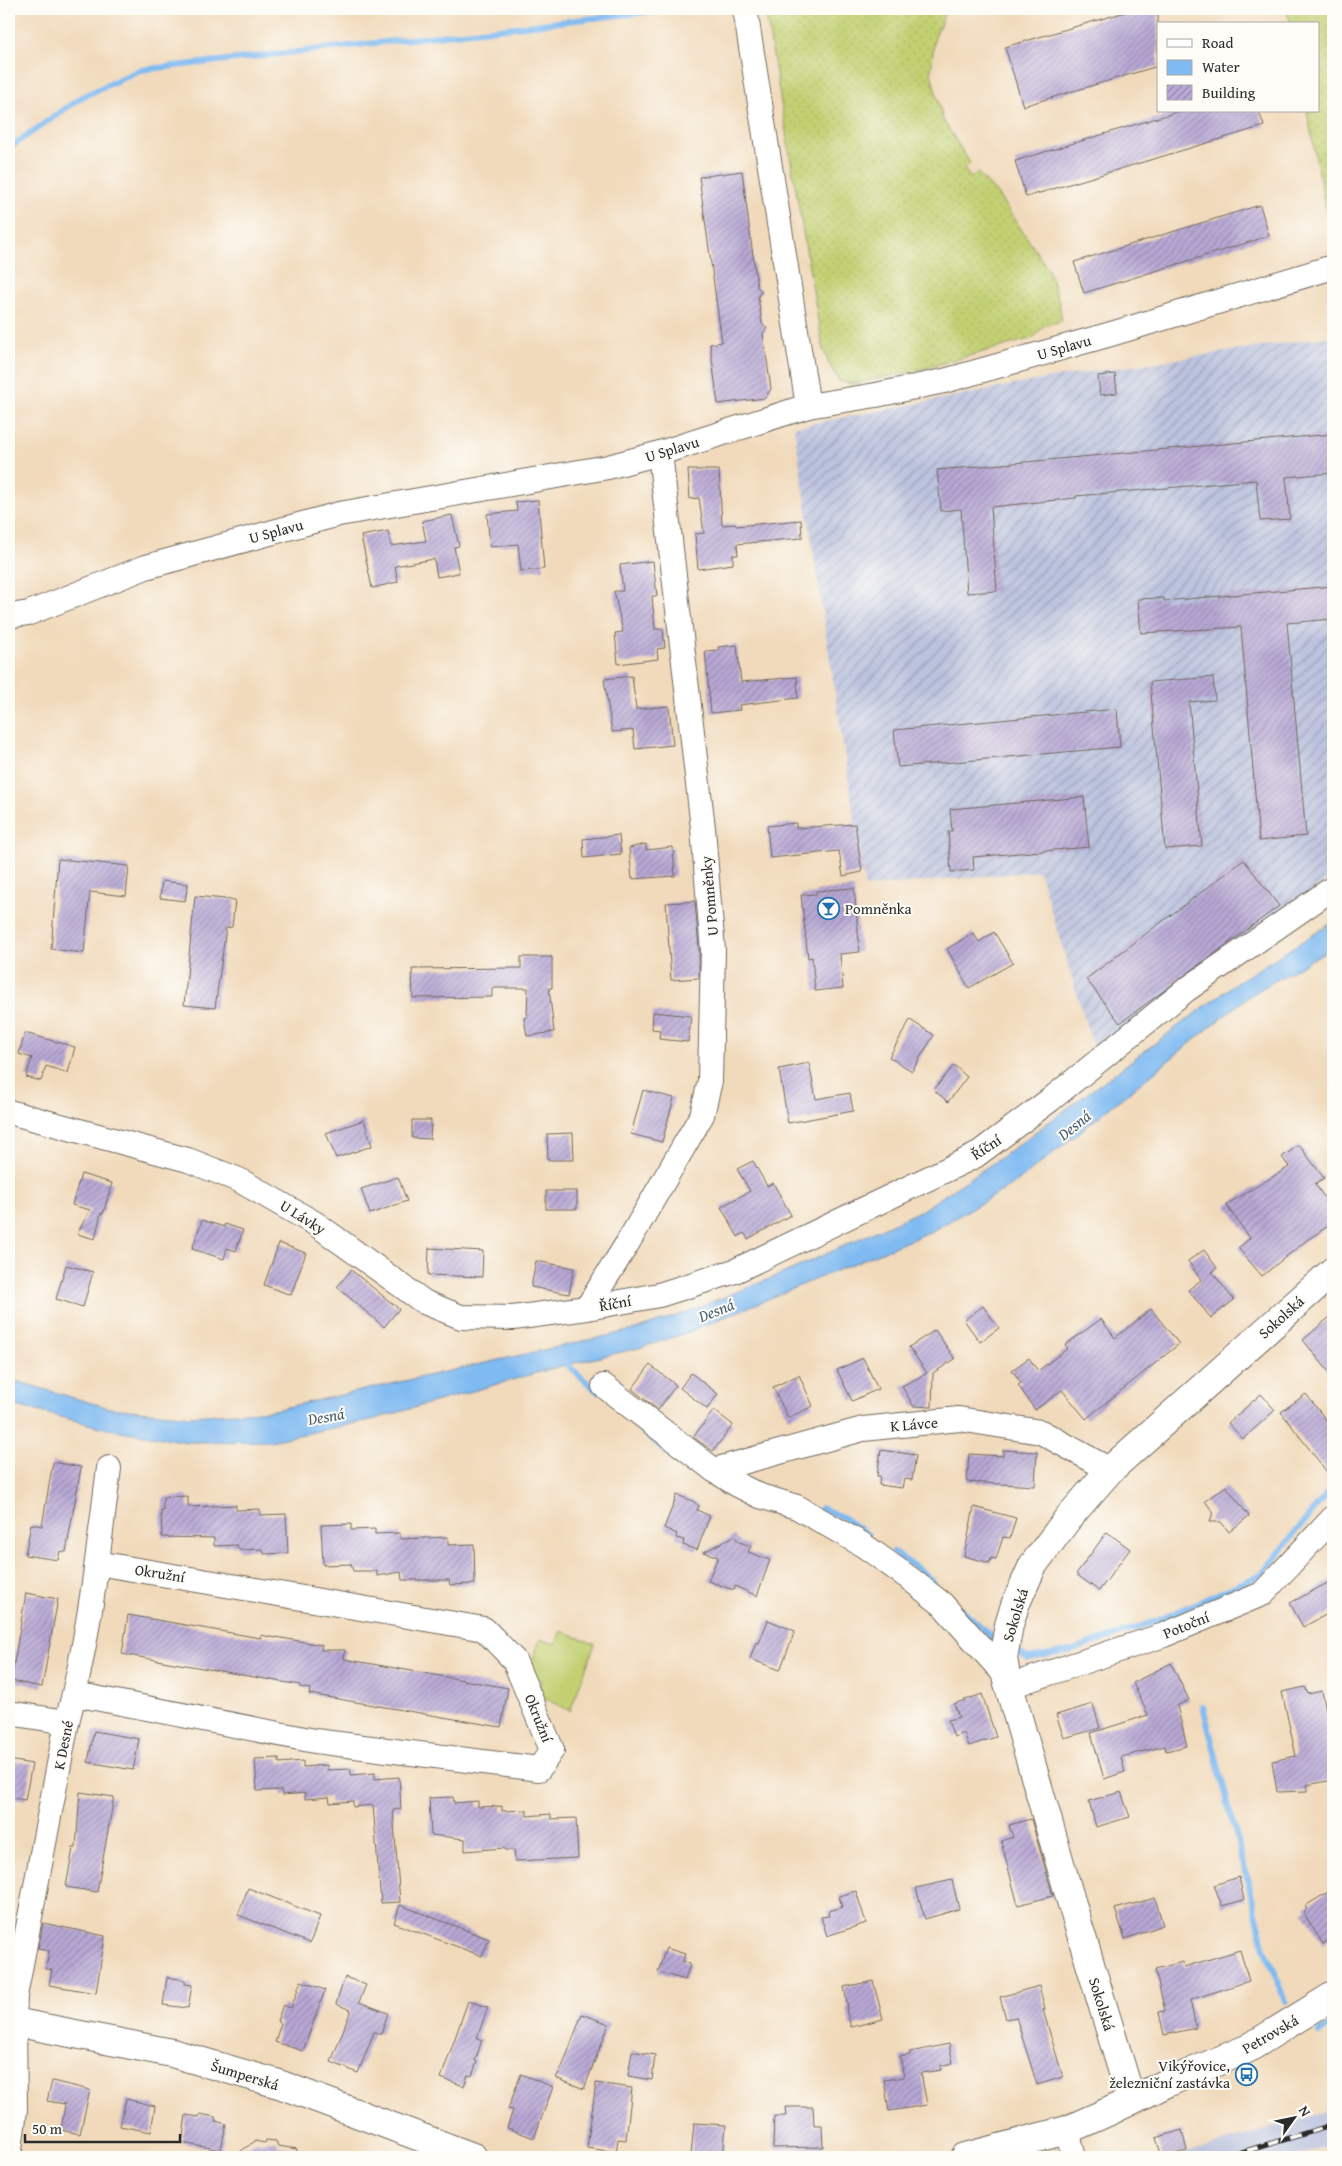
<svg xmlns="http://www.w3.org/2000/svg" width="1342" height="2166" viewBox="0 0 1342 2166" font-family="'Gentium Book Plus',serif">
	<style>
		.industrial { fill: url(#industrial-furrows) }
		.railway { fill: #bcc3de }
		.grass { fill: url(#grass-dots); stroke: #767e4e }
		.pitch { fill: #c2d072; stroke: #767e4e }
		.water { fill: #7fbaf1; stroke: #55728e }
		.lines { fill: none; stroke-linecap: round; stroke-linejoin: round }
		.stream { stroke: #7fbaf1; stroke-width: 6 }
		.building { fill: url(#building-hatch) }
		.minor-casing { stroke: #70685d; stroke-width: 26 }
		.tertiary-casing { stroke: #70685d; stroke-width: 30 }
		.minor { stroke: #fff; stroke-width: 24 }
		.tertiary { stroke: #fff; stroke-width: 28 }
		.rail-casing { stroke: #2b2b2b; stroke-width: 5.5 }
		.rail { stroke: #fdfcf7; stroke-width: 4; stroke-dasharray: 11; stroke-linecap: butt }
		.labels { text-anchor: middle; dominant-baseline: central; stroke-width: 4; stroke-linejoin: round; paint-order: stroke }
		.street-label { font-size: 15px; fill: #2b2b2b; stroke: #fdfcf7 }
		.poi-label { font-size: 15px; fill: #2b2b2b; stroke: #fdfcf7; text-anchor: start }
		.water-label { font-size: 16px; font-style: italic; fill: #485d70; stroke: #fdfcf7 }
	</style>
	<defs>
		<pattern id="industrial-furrows" width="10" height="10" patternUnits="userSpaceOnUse" patternTransform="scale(1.25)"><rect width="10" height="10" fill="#bcc3de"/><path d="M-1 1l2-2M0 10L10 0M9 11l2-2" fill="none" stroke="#999fb4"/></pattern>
		<pattern id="grass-dots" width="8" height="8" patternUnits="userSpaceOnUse" patternTransform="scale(1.25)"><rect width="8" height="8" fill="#c2d072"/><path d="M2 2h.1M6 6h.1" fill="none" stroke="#a7b363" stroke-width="1.8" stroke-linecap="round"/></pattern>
		<pattern id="building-hatch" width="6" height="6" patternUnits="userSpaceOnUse" patternTransform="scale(1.25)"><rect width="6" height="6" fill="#b8a8d5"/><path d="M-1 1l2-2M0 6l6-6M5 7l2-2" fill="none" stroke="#9689ad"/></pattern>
	</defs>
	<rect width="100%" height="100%" fill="#fdfcf7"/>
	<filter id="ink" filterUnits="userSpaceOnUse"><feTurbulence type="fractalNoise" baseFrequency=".02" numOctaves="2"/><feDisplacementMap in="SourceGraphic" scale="10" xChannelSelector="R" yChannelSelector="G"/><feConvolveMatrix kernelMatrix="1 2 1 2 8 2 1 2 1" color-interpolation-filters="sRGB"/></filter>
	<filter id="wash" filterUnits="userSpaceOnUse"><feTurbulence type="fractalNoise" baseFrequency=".0096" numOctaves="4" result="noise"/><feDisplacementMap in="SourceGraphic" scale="20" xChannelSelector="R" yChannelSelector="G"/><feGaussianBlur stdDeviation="1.12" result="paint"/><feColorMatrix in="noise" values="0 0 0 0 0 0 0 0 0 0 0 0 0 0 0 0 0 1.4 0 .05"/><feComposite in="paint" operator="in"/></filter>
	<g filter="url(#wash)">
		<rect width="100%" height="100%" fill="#f1dabb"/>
		<!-- industrial -->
		<path class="industrial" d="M1333,336V876L1095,1053L1039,871L865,887L794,427L1050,378Z"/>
		<!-- railway -->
		<path class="railway" d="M1333,2110V2145L1293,2157H1173Z"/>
		<!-- grass -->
		<g class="grass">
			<path d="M765,9H943L946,10L934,40L931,73L943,120L970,163L964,169L971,178L977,172L998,195L1048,269L1059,302L1062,321L1045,325L1033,338L915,371L852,384L839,381L830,366L823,349Z"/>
			<path d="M1286,9H1333V237L1330,231L1307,111H1318V24H1291Z"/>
		</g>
		<!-- pitch -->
		<path class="pitch" d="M561,1631L595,1644L570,1711L537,1695L541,1680L529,1672L540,1639L555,1644Z"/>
		<!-- water -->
		<path class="water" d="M1333,922V947L1249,996L1016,1183L932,1231L686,1333L643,1347L561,1366L371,1420L270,1441L188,1442L108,1429L9,1404V1379L109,1408L191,1416L274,1410L638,1329L679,1315L789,1271L922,1210L999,1159L1239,981Z"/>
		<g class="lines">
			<!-- stream -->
			<g class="stream">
				<path d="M9,148L82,97L140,70L672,9"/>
				<path d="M561,1359L598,1392"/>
				<path d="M632,1422L669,1454L705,1478"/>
				<path d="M821,1508L842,1517L868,1535"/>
				<path d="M893,1552L921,1571L933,1582"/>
				<path d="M962,1609L999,1644"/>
				<path d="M1012,1650L1028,1658L1070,1651L1159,1620L1262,1574L1333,1486"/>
				<path d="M1203,1706L1267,1956L1286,2001"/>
				<path d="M1319,2033L1333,2023"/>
			</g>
		</g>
		<g id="blocks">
			<!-- building -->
			<g class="building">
				<path d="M1136,9H1158V66L1023,106L1005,47Z"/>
				<path d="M1180,111H1259L1264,126L1026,197L1015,161Z"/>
				<path d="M742,171L757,287L762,291L758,296L762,324L767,328L763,333L771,389L765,398L718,404L710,344L722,342L699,177Z"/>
				<path d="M1260,205L1269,236L1084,293L1074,262Z"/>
				<path d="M1115,374L1117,393L1100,395L1098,376Z"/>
				<path d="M1333,434V473L1286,477L1290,519L1260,521L1256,480L1076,496V498L991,507L997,591L967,593L961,509L941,511L937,470Z"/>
				<path d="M688,470H719L722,525L735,524L736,526L801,520L802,538L737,544L738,555H733V564L698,569L695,534L704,533L699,498L690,499Z"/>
				<path d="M538,500L544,569L521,571L518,544L490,547L487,514L517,511L516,502Z"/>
				<path d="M452,515L459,546L454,547L459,573L437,577L434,559L395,566L398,582L372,588L361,536L388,531L391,546L426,541L422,521Z"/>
				<path d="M653,561L657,596H652L655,629H663L665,648L657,649L658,659L618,664L615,633L623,632L614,591H623L620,565Z"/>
				<path d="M1333,586V619L1287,623L1306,836L1259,841L1241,627L1141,633L1138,599L1164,598V601Z"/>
				<path d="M737,645L741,682L797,677L798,698L739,705L740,710L711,713L705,651L719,650L718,647Z"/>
				<path d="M632,676L636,709L669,706L673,745L635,749L633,730L612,732L604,679Z"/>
				<path d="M1213,677L1215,700L1189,702L1202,846L1165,849L1150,682Z"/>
				<path d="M1117,709L1120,747L898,767L894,730Z"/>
				<path d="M1084,797L1089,847L973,857L974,870L951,872L948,831H952L950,809Z"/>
				<path d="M796,823V828L855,824L862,872L843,876L839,851L770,858L767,826Z"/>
				<path d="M619,835L621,854L584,858L583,839Z"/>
				<path d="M646,844V850L673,847L675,876L632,879L629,848Z"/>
				<path d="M58,859L129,866L126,896L90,892L84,953L51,949Z"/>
				<path d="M1244,860L1279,906L1120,1023L1086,979Z"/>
				<path d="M162,881L188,884L185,901L160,898Z"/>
				<path d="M854,888L860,952L840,954L843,988L815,991L812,957L808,958L801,895L816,894V891Z"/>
				<path d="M195,896L235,900L232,927L226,928L215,1008L184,1005Z"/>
				<path d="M695,901L699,950V978L671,980L666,903Z"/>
				<path d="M994,932L1013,963L969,988L947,949L973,933L979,942Z"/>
				<path d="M521,957H552V988H549L554,1032L527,1036L524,1018L527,1017L528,988H492V997L413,998L412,969L521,968Z"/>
				<path d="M653,1012L691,1016L688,1042L659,1039L660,1030L652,1029Z"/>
				<path d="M910,1020L934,1035L912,1071L889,1057Z"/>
				<path d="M25,1033L75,1047L68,1073L46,1066L41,1081L26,1077L32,1058L19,1054Z"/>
				<path d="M809,1063L816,1099L850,1093L853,1111L788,1123L779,1069Z"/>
				<path d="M954,1065L967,1077L948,1102L934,1090Z"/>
				<path d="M643,1090L674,1098L662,1142L631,1134Z"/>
				<path d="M364,1120L372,1146L336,1158L326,1133Z"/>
				<path d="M412,1120H431L430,1139L412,1138Z"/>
				<path d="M573,1133L574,1160H548L547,1134Z"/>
				<path d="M1299,1145L1324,1178L1315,1184L1333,1210V1223L1307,1240L1262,1276L1238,1248L1250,1238L1226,1205L1289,1167L1282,1157Z"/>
				<path d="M753,1161L767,1186L773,1183L791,1215L748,1239L744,1233L738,1237L721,1207L750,1191L737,1169Z"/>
				<path d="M81,1174L112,1183L103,1214L101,1213L95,1239L77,1234L90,1210L72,1205Z"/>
				<path d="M398,1177L407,1201L370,1214L361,1189Z"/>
				<rect x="546" y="1191" width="31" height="18"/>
				<path d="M202,1220L224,1227L225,1224L243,1230L236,1251L227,1248L224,1259L192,1249Z"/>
				<path d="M279,1243L306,1253L291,1295L264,1285Z"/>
				<path d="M429,1248L483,1251L482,1277L428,1275Z"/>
				<path d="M1204,1250L1217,1268L1212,1272L1234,1300L1211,1318L1188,1290L1201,1280L1188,1261Z"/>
				<path d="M536,1261L574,1268L569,1294L531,1287Z"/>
				<path d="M66,1265L93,1272L83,1307L56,1299Z"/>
				<path d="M351,1270L399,1309L384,1327L337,1287Z"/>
				<path d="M983,1306L999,1328L980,1342L964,1320Z"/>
				<path d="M1151,1309L1179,1344L1086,1419L1062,1390L1035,1410L1018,1385L1021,1383L1012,1370L1029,1358L1038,1371L1068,1348L1065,1345L1101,1319L1115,1338Z"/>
				<path d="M1333,1314V1377L1303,1340Z"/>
				<path d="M935,1330L955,1359L933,1373L932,1407L913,1406L902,1386L927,1373L909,1347Z"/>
				<path d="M863,1358L878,1389L852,1401L837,1370Z"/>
				<path d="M650,1365L676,1385L658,1410L632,1389Z"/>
				<path d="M691,1373L718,1394L707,1409L680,1388Z"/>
				<path d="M799,1375L813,1406L788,1418L773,1387Z"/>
				<path d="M1261,1394L1275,1410L1243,1439L1228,1423Z"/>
				<path d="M1306,1394L1333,1429V1480L1281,1412Z"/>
				<path d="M714,1410L733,1425L713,1451L693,1437Z"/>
				<path d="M881,1450L916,1455L912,1480L904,1479L902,1488L879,1485L880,1476H877Z"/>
				<path d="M1003,1450L1037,1452L1035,1486L967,1482L969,1454L1003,1456Z"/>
				<path d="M53,1462L81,1467L66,1552L60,1551L58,1560L25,1555L31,1524L42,1526Z"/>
				<path d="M1226,1486L1249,1516L1229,1532L1221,1522H1210L1213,1512L1205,1501Z"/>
				<path d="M677,1495L693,1501L699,1506L697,1510L710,1516L697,1550L683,1545L684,1540L676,1538L677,1534L664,1528Z"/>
				<path d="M188,1496V1507L236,1505V1510L260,1509V1515L286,1514L288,1553L264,1554L263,1549L239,1550L237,1545L214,1546V1538L162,1537L161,1510H163V1497Z"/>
				<path d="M974,1507L1016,1518L1010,1538L1003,1537L996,1559L991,1558L990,1563L964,1556Z"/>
				<path d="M351,1524V1530L375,1529V1534L400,1533V1539L448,1537V1545L474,1544L475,1584L450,1585L449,1580H402L401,1572L377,1576V1571H353L351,1564L323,1565L321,1525Z"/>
				<path d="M1107,1532L1130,1549L1099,1591L1076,1574Z"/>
				<path d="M734,1536L739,1542L751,1546L748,1552L770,1560L757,1596L735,1586L734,1590L708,1581L718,1557L704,1552Z"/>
				<path d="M1333,1580V1611L1303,1627L1290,1603Z"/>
				<path d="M26,1593L58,1599L42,1687L11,1681Z"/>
				<path d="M128,1615L260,1638L261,1635L276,1638V1637L322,1645L321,1650H345L344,1659L508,1688L501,1727L309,1694L310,1689L300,1687V1685L122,1654Z"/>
				<path d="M768,1620L795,1631L780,1670L750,1659L756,1642L759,1643Z"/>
				<path d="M1171,1663L1189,1700L1177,1706L1187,1746L1166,1751L1165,1746L1121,1757L1125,1772L1104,1779L1091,1733L1148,1715L1133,1683Z"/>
				<path d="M1305,1687L1308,1694L1322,1691L1333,1744V1780L1307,1785V1791L1277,1792L1272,1761L1296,1756L1282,1692Z"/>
				<path d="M982,1694L996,1737L969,1746L964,1733L954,1737L948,1720L959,1717L954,1704Z"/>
				<path d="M1093,1704L1100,1728L1064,1738L1056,1715Z"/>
				<path d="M94,1731L139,1739L133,1770L88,1762Z"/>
				<path d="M279,1758V1763L303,1761V1767L327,1765V1770L351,1769V1775L375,1773V1779L399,1777L401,1809L393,1810L400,1902L381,1903L373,1805L353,1807V1801L330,1803L329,1797L305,1799V1793L282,1795L281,1790L257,1791L255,1759Z"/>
				<path d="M9,1760L32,1764L25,1800L9,1797Z"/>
				<path d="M80,1792L114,1797L97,1892L66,1887L73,1848H76Z"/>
				<path d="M1121,1792L1130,1817L1096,1827L1089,1801Z"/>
				<path d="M453,1797L454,1803L478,1801V1807L502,1806V1811L527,1810V1816L551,1814V1819L576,1818L578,1858L515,1861L514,1850H505L504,1848L465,1851V1839L431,1835L429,1798Z"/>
				<path d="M1031,1819L1053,1896L1018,1905L1001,1841L1013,1837L1009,1825Z"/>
				<path d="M1239,1877L1244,1900L1222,1906L1214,1885Z"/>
				<path d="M952,1880L959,1909L925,1919L916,1888Z"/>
				<path d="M248,1888L320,1916L310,1943L238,1915Z"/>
				<path d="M1333,1889V1937L1323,1944L1303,1912L1307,1909L1305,1906Z"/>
				<path d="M856,1891L866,1923L827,1936L821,1917L829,1916L828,1911L842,1907L839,1896Z"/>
				<path d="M1155,1898L1163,1925L1125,1939L1115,1909Z"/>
				<path d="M400,1905L489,1939L482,1956L394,1923Z"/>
				<path d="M43,1923L105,1936L96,1993L49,1985L52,1970L46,1969L49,1951L38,1949Z"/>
				<path d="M666,1948L685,1954L683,1961L690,1964L685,1980L658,1972Z"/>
				<path d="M1240,1950L1249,1981L1190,2000L1196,2028L1164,2035L1159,2012L1165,2011L1155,1969L1183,1962L1184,1967Z"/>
				<path d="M167,1977L185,1980V1984L192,1985L188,2008L163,2005Z"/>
				<path d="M345,1977L366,1985L359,2002L388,2013L381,2034L374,2032L358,2073L331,2062L351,2010L336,2004Z"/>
				<path d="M301,1981L325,1990L303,2051L275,2042L281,2023L277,2021L283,2005L291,2008Z"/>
				<path d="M873,1981L883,2019L851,2027L846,2009L848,2008L844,1987Z"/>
				<path d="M1039,1986L1045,2009L1043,2010L1063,2077L1037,2085L1016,2017L1006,2019L1000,1997Z"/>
				<path d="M468,2001L488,2007L477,2038L482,2040L475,2061L477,2062L472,2076L468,2075L464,2086L441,2078Z"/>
				<path d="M582,2014L609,2024L584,2089L556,2078L563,2065Z"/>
				<path d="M949,2044L953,2063L940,2066L941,2070L921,2073L927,2105L889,2111L884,2080L904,2077L900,2057L910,2055V2052Z"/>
				<path d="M632,2051L655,2055L652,2080L628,2076Z"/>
				<path d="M521,2074L553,2087L534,2138L507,2128L513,2110L508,2109Z"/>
				<path d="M52,2081L90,2090L80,2134L61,2130L65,2104L47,2101Z"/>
				<path d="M596,2083L632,2088L626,2140L618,2139L616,2152L587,2148Z"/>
				<path d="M126,2099L155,2106L151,2132L120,2126Z"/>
				<path d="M785,2107H813L814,2125H822L823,2147L773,2148L774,2116H786Z"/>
				<path d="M200,2114L215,2117L216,2121L226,2124L221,2150L182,2143L186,2115L199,2117Z"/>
				<path d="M694,2123L726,2125L723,2157L691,2156Z"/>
				<path d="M1182,2130L1187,2151L1162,2157L1156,2138Z"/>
				<path d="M266,2140L276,2141L278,2146L297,2149L296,2157H233L255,2141L265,2143Z"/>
			</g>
		</g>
	</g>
	<g filter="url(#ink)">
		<use href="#blocks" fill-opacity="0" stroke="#70685d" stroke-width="1"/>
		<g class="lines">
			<defs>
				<g id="minor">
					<path d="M745,9L808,406"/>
					<path d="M9,616L29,613L146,567L339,514L608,467L660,453L808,406L876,395L944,381L1111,334L1333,267"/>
					<path d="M9,1112L188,1160L239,1180L316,1224L424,1302L461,1317L513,1318L587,1308L659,1295L735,1271L975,1156L1050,1100L1186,990L1333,888"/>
					<path d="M587,1308L627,1244L702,1115L710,1081L713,950L708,892L703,828L660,453"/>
					<path d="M604,1386L714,1470L736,1484L760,1496L797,1507L863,1545L909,1578L942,1604L1006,1676"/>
					<path d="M714,1470L863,1429L959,1419L1041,1432L1110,1470"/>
					<path d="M1010,1686L1164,1635L1262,1594L1333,1518"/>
					<path d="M75,1694L315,1741L539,1769L552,1750L514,1660L484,1629L97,1563"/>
					<path d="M9,1713L67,1722"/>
					<path d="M1067,2130L1074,2157"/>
					<path d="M9,2157L15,2110L14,2022L15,1996L67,1722C89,1639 98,1553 109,1468"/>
				</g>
				<g id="tertiary">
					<path d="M9,2021L172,2053L279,2084L473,2157"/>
					<path d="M1131,2099L1071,1901L1006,1676L1003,1658L1009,1625L1015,1605L1033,1565L1069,1517L1110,1470L1333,1271"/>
					<path d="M965,2157L1067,2130L1110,2111L1169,2082L1249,2048L1333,1996"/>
				</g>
			</defs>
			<!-- minor casing -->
			<use href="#minor" class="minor-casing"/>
			<!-- tertiary casing -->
			<use href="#tertiary" class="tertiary-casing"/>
			<!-- minor -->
			<use href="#minor" class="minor"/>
			<!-- tertiary -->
			<use href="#tertiary" class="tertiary"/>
			<defs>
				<path id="rail" d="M1226,2157L1333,2125"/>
			</defs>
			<!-- rail casing -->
			<use href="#rail" class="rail-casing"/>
			<!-- rail -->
			<use href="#rail" class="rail"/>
		</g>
	</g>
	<!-- icons -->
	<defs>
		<symbol id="bar-ring" viewBox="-11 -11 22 22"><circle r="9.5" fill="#fdfcf7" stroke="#1f6fb2" stroke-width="1.5"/><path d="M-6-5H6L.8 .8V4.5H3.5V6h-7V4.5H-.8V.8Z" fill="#1f6fb2"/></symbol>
		<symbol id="bus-ring" viewBox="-11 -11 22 22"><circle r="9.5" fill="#fdfcf7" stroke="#1f6fb2" stroke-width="1.5"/><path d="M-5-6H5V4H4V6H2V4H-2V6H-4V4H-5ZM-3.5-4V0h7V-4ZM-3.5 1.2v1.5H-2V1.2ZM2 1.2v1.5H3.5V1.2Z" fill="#1f6fb2"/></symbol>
	</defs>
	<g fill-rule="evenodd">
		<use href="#bar-ring" x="816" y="896" width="25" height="25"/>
		<use href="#bus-ring" x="1234" y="2062" width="25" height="25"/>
	</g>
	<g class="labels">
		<!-- street labels -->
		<g class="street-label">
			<text transform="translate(1064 347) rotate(-16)">U Splavu</text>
			<text transform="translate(672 449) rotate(-17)">U Splavu</text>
			<text transform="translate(276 531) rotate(-15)">U Splavu</text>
			<text transform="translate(709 896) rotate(-95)">U Pomněnky</text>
			<text transform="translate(986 1147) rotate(-34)">Říční</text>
			<text transform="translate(303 1217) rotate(32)">U Lávky</text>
			<text transform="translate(615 1303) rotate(-10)">Říční</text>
			<text transform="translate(1281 1317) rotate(-42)">Sokolská</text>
			<text transform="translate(914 1424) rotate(-5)">K Lávce</text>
			<text transform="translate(160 1573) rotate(9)">Okružní</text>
			<text transform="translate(1015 1615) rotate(-73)">Sokolská</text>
			<text transform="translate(1186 1625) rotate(-22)">Potoční</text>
			<text transform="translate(539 1718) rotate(68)">Okružní</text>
			<text transform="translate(63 1745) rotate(-79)">K Desné</text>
			<text transform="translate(1102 2004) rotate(73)">Sokolská</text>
			<text transform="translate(1270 2034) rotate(-30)">Petrovská</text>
			<text transform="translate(245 2075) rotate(17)">Šumperská</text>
		</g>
		<!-- poi labels -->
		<g class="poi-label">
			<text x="845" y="908">Pomněnka</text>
			<text x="1230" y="2065" text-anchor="end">Vikýřovice,<tspan x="1230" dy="17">železniční zastávka</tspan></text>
		</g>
		<!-- water labels -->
		<g class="water-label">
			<text transform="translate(1074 1125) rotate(-39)">Desná</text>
			<text transform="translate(716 1310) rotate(-22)">Desná</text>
			<text transform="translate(326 1416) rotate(-10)">Desná</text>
		</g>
	</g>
	<!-- margin -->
	<rect width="1342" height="2166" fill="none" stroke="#fdfcf7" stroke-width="30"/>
	<!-- legend -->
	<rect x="1157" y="22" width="162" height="90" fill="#fdfcf7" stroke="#a9a8a5"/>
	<rect x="1167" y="39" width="25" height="8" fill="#ffffff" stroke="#a9a8a5"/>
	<text x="1202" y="48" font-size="15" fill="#2b2b2b">Road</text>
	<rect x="1167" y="60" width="25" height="15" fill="#7fbaf1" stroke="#a9a8a5"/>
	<text x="1202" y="72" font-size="15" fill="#2b2b2b">Water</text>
	<rect x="1167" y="85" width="25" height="15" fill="url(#building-hatch)" stroke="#a9a8a5"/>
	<text x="1202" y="98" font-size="15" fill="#2b2b2b">Building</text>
	<!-- north arrow -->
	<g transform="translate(1294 2118) rotate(57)" stroke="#fdfcf7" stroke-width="4" paint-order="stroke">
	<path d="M0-4L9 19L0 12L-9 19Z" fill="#2b2b2b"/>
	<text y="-8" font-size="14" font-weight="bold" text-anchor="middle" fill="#2b2b2b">N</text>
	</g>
	<!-- scale -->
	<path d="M25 2134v8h155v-8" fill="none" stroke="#2b2b2b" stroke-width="2.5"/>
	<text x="32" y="2134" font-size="15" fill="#2b2b2b" stroke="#fdfcf7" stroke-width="4" paint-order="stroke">50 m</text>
</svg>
